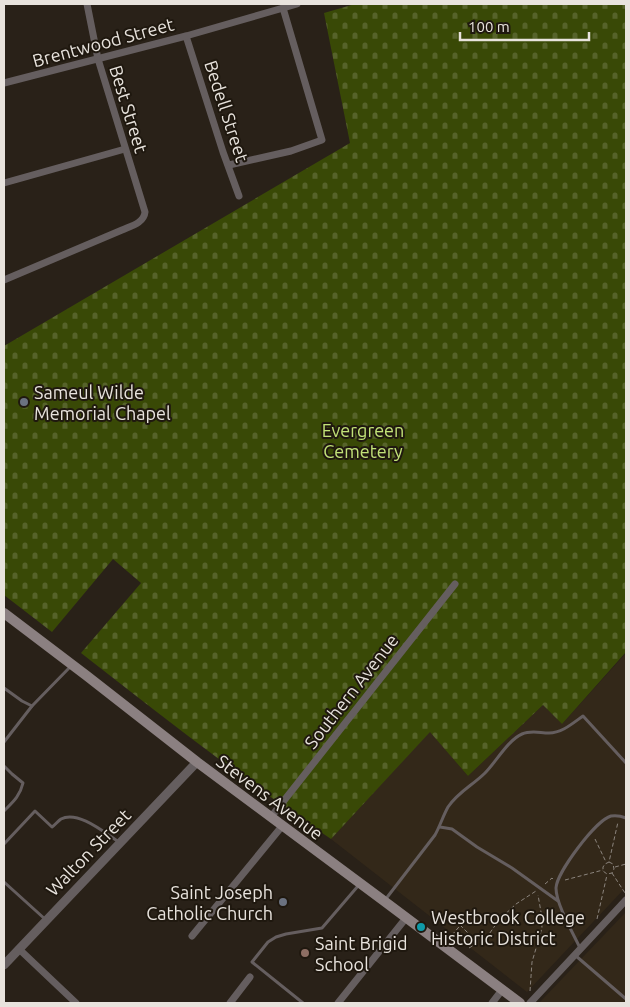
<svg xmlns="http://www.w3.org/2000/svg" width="630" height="1007" viewBox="0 0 630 1007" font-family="Ubuntu,sans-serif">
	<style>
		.education { fill: #332819 }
		.cemetery { fill: url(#cemetery-stones) }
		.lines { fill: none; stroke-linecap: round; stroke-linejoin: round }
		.path { stroke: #8b847d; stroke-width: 1; stroke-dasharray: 4 2.5; stroke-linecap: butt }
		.service { stroke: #655e5f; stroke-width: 3 }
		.minor { stroke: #655e5f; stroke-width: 7 }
		.tertiary { stroke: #655e5f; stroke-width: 9 }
		.secondary { stroke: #8b8081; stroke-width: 10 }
		.worship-dot { fill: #6b7280; stroke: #1f180f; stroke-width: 2 }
		.culture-dot { fill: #0f9aa8; stroke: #1f180f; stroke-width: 2 }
		.education-dot { fill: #8d6e63; stroke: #1f180f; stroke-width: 2 }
		.labels { text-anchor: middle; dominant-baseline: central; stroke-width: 4; stroke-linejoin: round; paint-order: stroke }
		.street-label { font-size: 18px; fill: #e8e3dd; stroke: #1f180f }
		.poi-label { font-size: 18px; fill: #e8e3dd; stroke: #1f180f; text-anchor: start }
		.park-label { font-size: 18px; fill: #c2e278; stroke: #1f180f }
	</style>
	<defs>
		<pattern id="cemetery-stones" width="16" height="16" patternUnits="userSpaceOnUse" patternTransform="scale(1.25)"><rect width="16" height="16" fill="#394906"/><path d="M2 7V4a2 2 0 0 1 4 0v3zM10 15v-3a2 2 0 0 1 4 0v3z" fill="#56632a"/></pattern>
	</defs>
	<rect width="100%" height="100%" fill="#292118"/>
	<!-- education -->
	<g class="education">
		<path d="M626,653V887L527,992L331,839L430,731L468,776L543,705L562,724Z"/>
		<path d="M626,912V1003H542L540,1002Z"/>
	</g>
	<!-- cemetery -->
	<path class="cemetery" d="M355,4H626V652L562,724L543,705L468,776L430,732L331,839C245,781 163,717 81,653L141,583L113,559L52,632L4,595V346L350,143L324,13Z"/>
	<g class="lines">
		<!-- path -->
		<g class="path">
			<path d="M595,839L606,862"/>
			<path d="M609,862L613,864L614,869L612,873L607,874L603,871V867L605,864L609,862L618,822"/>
			<path d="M615,867L626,864"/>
			<path d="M612,873L625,893"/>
			<path d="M565,880L603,870"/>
			<path d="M545,884L552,878L553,879"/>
			<path d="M597,919L607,875"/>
			<path d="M460,925L478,943"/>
			<path d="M452,935L464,921"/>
			<path d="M469,948L487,937L499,920L516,904L536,891"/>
			<path d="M530,991L532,962L542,928L541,912L538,895"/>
		</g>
		<!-- service -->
		<g class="service">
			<path d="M4,688L22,701L32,706"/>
			<path d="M4,742L32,706L71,666"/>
			<path d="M4,766L12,774L23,783C20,796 13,802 4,811"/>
			<path d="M440,827L452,829L477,847L512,868L558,901"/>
			<path d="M4,844L35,811L52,827C55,825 58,821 61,819C78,810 105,833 119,842"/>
			<path d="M4,882L46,920"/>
			<path d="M385,900L435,835C440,826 443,816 448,807C458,792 473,785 485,773C496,762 508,740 522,734C531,730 540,733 549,733C562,733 573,723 583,716L626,763"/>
			<path d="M580,948C573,933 556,904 556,888C557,872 596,820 611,816C617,815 621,816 626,818"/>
			<path d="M576,956L626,999"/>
			<path d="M303,1003L252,962L268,942L276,937L286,934L322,928L358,886"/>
		</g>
		<!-- minor -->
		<g class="minor">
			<path d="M186,36L223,152L239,196"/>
			<path d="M4,83L186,36L297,4"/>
			<path d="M229,165L291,151L322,140L283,8"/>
			<path d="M4,183L125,149"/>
			<path d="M4,280L122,230C131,226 144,223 145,212L98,59L87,4"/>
			<path d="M271,817L455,584"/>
			<path d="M192,936L283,825"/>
			<path d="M19,949L76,1003"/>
			<path d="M230,1003L250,977"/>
			<path d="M338,1003L406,918"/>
			<path d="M492,1003L502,990"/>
			<path d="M530,1003L626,900"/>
		</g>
		<!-- tertiary -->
		<path class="tertiary" d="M4,965L197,762"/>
		<!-- secondary -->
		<path class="secondary" d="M4,613L87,676L197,762L384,901L520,1003"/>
	</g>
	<!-- markers -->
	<g class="worship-dot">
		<circle cx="24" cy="402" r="5"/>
		<circle cx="283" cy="902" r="5"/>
	</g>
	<circle class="culture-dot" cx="421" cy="927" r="5"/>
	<circle class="education-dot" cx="305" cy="953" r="5"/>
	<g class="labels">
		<!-- street labels -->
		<g class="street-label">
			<text transform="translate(103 42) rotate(-15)">Brentwood Street</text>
			<text transform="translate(129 109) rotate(73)">Best Street</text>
			<text transform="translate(227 111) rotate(72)">Bedell Street</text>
			<text transform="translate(351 691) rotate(-52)">Southern Avenue</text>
			<text transform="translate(270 797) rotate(37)">Stevens Avenue</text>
			<text transform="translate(88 852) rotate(-46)">Walton Street</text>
		</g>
		<!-- poi labels -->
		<g class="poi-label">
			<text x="34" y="392">Sameul Wilde<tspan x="34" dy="21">Memorial Chapel</tspan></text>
			<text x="273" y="892" text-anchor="end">Saint Joseph<tspan x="273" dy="21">Catholic Church</tspan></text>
			<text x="431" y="917">Westbrook College<tspan x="431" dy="21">Historic District</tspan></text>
			<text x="315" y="943">Saint Brigid<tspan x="315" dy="21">School</tspan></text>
		</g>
		<!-- park labels -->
		<g class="park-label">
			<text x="363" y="430">Evergreen<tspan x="363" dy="21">Cemetery</tspan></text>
		</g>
	</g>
	<!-- border -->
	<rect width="630" height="1007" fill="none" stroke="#e8e3dd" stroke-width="10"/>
	<!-- scale -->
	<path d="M460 32v8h129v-8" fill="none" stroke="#e8e3dd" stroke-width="2.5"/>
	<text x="468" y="32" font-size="15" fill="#e8e3dd" stroke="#1f180f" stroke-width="4" paint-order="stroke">100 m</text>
</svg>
